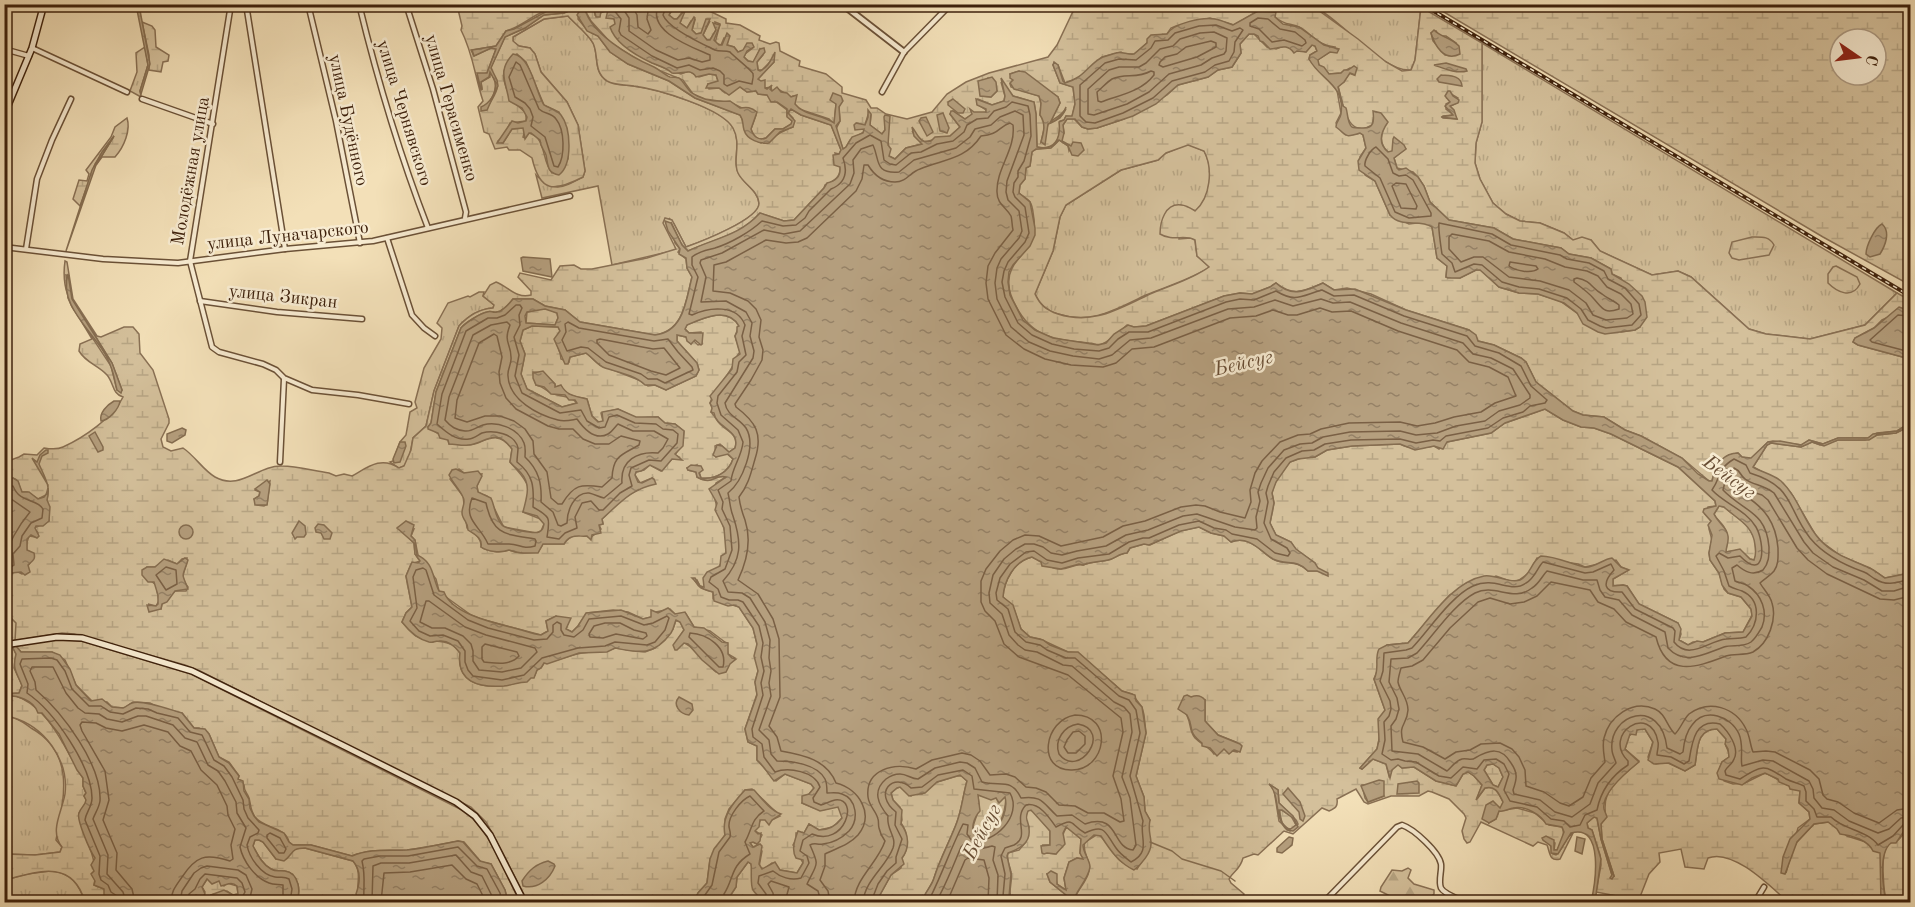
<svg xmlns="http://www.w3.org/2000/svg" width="1915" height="907" viewBox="0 0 1915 907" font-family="'Old Standard TT',serif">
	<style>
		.grass { fill: url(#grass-tufts); stroke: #897054; stroke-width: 1.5 }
		.forest { fill: url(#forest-firs); stroke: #897054; stroke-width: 1.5 }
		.wetland { fill: url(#wetland-marsh); stroke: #897054; stroke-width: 1.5; fill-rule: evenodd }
		.water { fill: url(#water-ripples); stroke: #856d50; stroke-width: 1.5; fill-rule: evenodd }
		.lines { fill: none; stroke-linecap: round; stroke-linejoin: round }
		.shore { stroke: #7a6045; stroke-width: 1.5 }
		.stream { stroke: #856d50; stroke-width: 1.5 }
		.minor-casing { stroke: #6b5137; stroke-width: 7 }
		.tertiary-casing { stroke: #6b5137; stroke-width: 8 }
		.secondary-casing { stroke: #3e210c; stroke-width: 8 }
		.minor { stroke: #f7ebd1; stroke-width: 4 }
		.tertiary { stroke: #f7ebd1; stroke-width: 4.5 }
		.secondary { stroke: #f7ebd1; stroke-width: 5 }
		.rail-casing { stroke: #3e210c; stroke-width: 4 }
		.rail { stroke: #f7ebd1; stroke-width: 1.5; stroke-dasharray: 4.5; stroke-linecap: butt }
		.labels { text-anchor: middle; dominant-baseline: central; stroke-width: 5; stroke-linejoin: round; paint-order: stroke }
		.street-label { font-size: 18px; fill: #3e210c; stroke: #f7ebd1 }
		.water-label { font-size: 20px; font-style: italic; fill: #684d34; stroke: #f7ebd1 }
	</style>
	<defs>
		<pattern id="grass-tufts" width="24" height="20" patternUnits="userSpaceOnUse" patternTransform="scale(1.5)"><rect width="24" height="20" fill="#d4c09b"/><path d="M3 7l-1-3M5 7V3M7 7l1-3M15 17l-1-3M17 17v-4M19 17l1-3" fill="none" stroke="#b7a584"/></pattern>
		<pattern id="forest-firs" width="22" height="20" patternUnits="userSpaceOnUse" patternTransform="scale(1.5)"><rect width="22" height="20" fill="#d4c09b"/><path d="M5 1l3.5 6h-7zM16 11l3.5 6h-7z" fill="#b7a584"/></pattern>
		<pattern id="wetland-marsh" width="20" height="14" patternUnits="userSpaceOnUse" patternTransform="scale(1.5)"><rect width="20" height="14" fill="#d4c09b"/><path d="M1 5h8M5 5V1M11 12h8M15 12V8" fill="none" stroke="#b7a584"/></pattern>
		<pattern id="water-ripples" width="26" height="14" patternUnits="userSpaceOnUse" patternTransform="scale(1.5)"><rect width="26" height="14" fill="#b59f7e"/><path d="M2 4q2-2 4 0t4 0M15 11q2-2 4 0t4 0" fill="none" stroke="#958166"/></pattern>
	</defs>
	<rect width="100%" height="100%" fill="#f3e0b8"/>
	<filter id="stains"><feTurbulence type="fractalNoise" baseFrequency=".00333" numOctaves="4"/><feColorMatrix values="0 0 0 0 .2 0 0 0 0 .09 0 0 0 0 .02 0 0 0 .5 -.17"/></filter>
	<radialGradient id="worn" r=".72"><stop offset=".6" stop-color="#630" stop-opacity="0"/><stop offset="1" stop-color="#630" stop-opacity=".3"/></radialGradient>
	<!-- grass -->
	<g class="grass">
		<path d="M1417,4L1421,7L1415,60L1411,70C1383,73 1339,17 1311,5Z"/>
		<path d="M568,16C576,24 587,33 593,43C599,55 593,71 606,80C615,86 623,84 633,86C656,89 719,107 732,126C743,142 731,161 739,174C744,184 759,192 759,204C758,220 700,242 686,247L674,224L669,218L676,250L612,265L598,186L542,198L536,175C554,193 562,188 583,177L585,171L578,125L567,102L541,72L535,54L530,48L519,46L513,42V37L544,19Z"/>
		<path d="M1482,43L1897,293L1865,325L1810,339L1766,334L1749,329L1691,277L1678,271L1652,275L1600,251L1591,240H1573L1564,233L1540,223L1520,221L1506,214L1493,203L1480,179L1475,163L1476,143L1482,122Z"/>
		<path d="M145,47L148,65L140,91L141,97L130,91L137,72L136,53Z"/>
		<path d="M1188,144L1204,151C1214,169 1211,197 1196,211L1181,205L1179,239L1191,238L1195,240L1197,256L1210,267C1190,280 1168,286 1146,295C1116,309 1092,325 1058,314C1047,311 1040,305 1035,294L1053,251L1060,217L1066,205L1121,170L1158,160L1166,153Z"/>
		<path d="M479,292H484L483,296L494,305L493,308C479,309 468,316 459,326L434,391L426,426L413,438L409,459L404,466L399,468L390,462L393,461L400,442L406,435L410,412L417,408L415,402L424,368L441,339L442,328L437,323L448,303L468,296L470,297Z"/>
		<path d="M11,717C20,719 24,723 31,728C76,753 64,798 56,840L62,847L60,852L35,855L5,854L4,720Z"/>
		<path d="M50,871C71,872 79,884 85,902H5V880L27,874Z"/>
	</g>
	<!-- forest -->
	<path class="forest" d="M1408,868L1411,870L1408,878L1414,884L1434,890V894L1425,902H1413L1403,897H1392L1380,891L1381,887L1392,870L1402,871Z"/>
	<!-- wetland -->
	<g class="wetland">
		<path d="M695,4L726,19V23L740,25L760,36L759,40L770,44L776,42L779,43L780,51L800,61L799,66L826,74L842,87V93L866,100L871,108H877L886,114L907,119L932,112L947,94L966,82L989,73L1048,57L1057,45L1076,5H1187L1185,6L1187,11L1193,5L1201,9L1205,4L1311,5L1358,39L1386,62L1402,71L1411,70L1415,60L1421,7L1482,43V122L1476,143L1475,163L1480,179L1493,203L1506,214L1520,221L1540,223L1564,233L1573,240L1582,237L1591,240L1600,251L1652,275L1678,271L1691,277L1749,329L1766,334L1810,339L1865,325L1897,293L1910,300V311L1906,309L1882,320L1874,328L1855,338L1853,342L1858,345L1910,359V423L1897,431L1877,433L1868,438H1838L1823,444L1809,440L1802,445L1773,441L1768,442L1751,459L1742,457L1738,453C1721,455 1715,466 1712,481H1709L1682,458L1641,436L1625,430L1604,417L1583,415L1573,411L1536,382L1526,362L1521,358L1494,345L1478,341L1469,330L1406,310L1371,294L1347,288L1334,290L1323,283C1304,291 1294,297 1276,283L1270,287L1252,294L1240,293L1224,296L1146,326L1134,327L1127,325C1122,330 1108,342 1102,344C1097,346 1094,343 1089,343C1057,340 1032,338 1016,306C1012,299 1009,293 1009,285C1006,257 1038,254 1034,219C1033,214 1033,206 1030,202C1027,198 1022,196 1019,193L1020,185L1025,179L1026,168L1030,166L1032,151C1043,145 1048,154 1059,140L1068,146L1069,151L1073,144L1071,146L1063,143L1061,138L1064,133L1063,125L1067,119H1074L1082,127L1088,129L1097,128L1124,119L1167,95L1178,85L1208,77L1218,70L1232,67L1241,53L1240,44L1249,34H1254L1267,47L1276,49L1284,46L1306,52L1312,45L1315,46L1317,51L1310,55L1309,59L1337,90L1341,113L1336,123C1344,137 1345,137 1360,133L1363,135L1366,148L1360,157L1365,175L1375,181L1390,215L1409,224L1425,222L1432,227L1437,258L1447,266L1446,277L1460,278L1476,270H1481L1499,287L1519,293L1538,294L1560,301L1577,313L1621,332L1635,330L1640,327L1621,278L1612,274L1611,269L1591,258L1569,254L1561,248L1513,239L1494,228L1449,220L1430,202L1424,186L1418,177L1413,172L1397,168L1394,158L1405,149H1393L1392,152H1388C1380,145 1380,136 1384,127L1374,117L1372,125C1347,141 1343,103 1338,86L1344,82L1349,73L1354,75L1350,68L1341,73L1329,74L1319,65L1317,60L1330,52H1334L1335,47C1321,47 1312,35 1301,28C1290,22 1287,27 1275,17V14L1258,11L1234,25L1210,18L1176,26L1171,28L1167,34C1149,36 1147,45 1134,54H1124L1121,52L1102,57L1080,77L1065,83L1058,65H1053L1060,83L1073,87L1075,104L1072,117L1066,116L1064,120L1060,121C1060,138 1058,152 1037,147L1036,114L1034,102L1013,96L1001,82L1005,96L1004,101L992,105L978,99L977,104L986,110V113L973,114L965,119L953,111L950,114L960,127L950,136L924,142L912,131L922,144L906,148L895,159L889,156L888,136L885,120V130L882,134L870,125L871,115H868L865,125L856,123L864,129V132L850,140L846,147L843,149L836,129L840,121L839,105L836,104L834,124L829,119L799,109L795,106L793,96L791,97L778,89L772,91L771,87L765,88L758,79L774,62L773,59L762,70H758L757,62L763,55L760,49L754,62L748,61L744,57L745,54L753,48L738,52L734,47L727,45L728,40L724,38L721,45L715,43L720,24L715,22L716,30L710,40H707L703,35L710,21L701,33L696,34L692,30L695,20L691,21L687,28L680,23L684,10L677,19H674L669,15L673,9L662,5ZM1436,31L1439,36H1446L1456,43L1449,55H1445L1433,41L1431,33ZM1019,71L1058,97L1060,103L1051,121L1055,120L1066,109L1060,118L1048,124L1044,139L1041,142L1045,125L1044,119L1040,115L1041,103L1039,96L1011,87L1010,84L1013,80L1010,74ZM988,78L997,91L991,97L981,96L980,87ZM1451,94L1458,98L1455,104L1450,106L1457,119L1443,118V116L1454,115L1446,109V104L1450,102V99L1447,98ZM1188,145L1204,151C1213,168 1211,197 1195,211C1192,209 1185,205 1181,205C1165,203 1160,222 1160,234C1173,242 1185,234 1195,240L1197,256L1209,267C1190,281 1167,286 1146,296C1116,310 1092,325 1058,314C1046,310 1040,305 1035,294L1053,251L1060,217L1066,205L1121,170L1158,160L1166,153Z"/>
		<path d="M1458,4L1910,5V285L1823,237L1432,5H1442L1453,10L1456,9ZM1840,39H1876V75H1840Z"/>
		<path d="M457,5H574C565,9 555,8 545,11C531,16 521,27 506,31L496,46L471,50L474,56L491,48L496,49L487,73L477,76L480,88L482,89L481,82L490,77V72C499,83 496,94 487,105L488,106C503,83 496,88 491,67L505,37L525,28L544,15L564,13L580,6L583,7L579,12L578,19L588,31L598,36L610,52L628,64L669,81L695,98L740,115C751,130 739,133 761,143C773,138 781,131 793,127V118L788,113L791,109L801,115L831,125L841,150L839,154L835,153L838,165L840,167C841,177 834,181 825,185L824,188L794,220L784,221L760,213C740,236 714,239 688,251L682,245L671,222L675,243L680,249L678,252L686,259L687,268L692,277C686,300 684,331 655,335L580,322L565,310L545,306L533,299H513C509,304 503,311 497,312C492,313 491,310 487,312C481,313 465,323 461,328L436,392L431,423L428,427L448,440L449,444C457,443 466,447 473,444C489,439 499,431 512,449L510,462C526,481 535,485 523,512L543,520L544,524L541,531L536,533L504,527C499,520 491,499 487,496C484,495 481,494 478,492L477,486L482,474L464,473L459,469L450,479L463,496L467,528C474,533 482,538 481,547C488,552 501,553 509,550C519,554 526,553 538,552L543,544H564C570,535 581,532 590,538L601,529L599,525L603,524L602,519C610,512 616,504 624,498C634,490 645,490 652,478L640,483L635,475L636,472L644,470L650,465L661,471L672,459L679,457L675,455L683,442L684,431L675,424L665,423L658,417L636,418L618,409L601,413L603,421L600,423L592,416L587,399C576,396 566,397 561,386L555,387V384C547,377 546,372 533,372L536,385C546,387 547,393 554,394C563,397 571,396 577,403L562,407L527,389L521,374L525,354L520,341L523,330L532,326L558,327L560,331C552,344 560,345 561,359L569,362L570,357L586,353L600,365L639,380L648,386L655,385L666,390L696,376L699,370L697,363L677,341V335L686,337L691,344L693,340L698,345L702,344L701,332L689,333L685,329L687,325C703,318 727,306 739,326L735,336L740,352C735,357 735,364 731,369C724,381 714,390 710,403L713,408L711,412C714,415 717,421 720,424C728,432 739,434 735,448L729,452L720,444L715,446L716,457L726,453L733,459C729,472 715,480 701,478L697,465L687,468L688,470L696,472L697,477C708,484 716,474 726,477L716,483C709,506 730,526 726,551C724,562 711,578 705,588L700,586L697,580L695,581C700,590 704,589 713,592V599L739,607L753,628L757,644L758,671L755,682L757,694L745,729L748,742L757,746V760L776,781L785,774L811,784L814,788L802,803C818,809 819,813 836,806L841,810L842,818L833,827L819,830L809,824L804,833H796V840L793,845L803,863L797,873L780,870L772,863L764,869L759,867L762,851L757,847H753L750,843L753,842L757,844L762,835L755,831L761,819L772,820L780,816L752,789L745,790L729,809L725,819V835L710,859L707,883L698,893L694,902H528L491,831L486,822L471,807L200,671L185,665L74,634L62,633L5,642V585L8,576L16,571L22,574L30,563V552L27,550C26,545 27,541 29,536L35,537L38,533L34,528L49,521L47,500L48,488L46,495L38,499L27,492H22C18,487 21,481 13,478L5,482V475L11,474L10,468L5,469L8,461L19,457L24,454L37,455L44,448C50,449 57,450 63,447C83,438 114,417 123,397C112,394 114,383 107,375C98,365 86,363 79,351L80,344L92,339C76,311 60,295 65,261L67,262L73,299L97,336L101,337L124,327H133L139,334L140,353L153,370L169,419V423L161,439L163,447L171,451L183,448C195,456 203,470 215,477C240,491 258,465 282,466C297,466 314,471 329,473L336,476L344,474L352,476C368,467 381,456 399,468L404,466L411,450L413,438L426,426L434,391L459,326C468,316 479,309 493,308L494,305L483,296L490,285L496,282C509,287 516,299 531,295V291L518,277L520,273L551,280L560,266L574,265L581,269H592L647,258L676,249L663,223L665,218L672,220L686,247C700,242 760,219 759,203C758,190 743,184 738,173C732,161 742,144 733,128C722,108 657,89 634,86C624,84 616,86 607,81C593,72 599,55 593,43C588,34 575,24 568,16L544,19L513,37V41L519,46L530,48L535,54L541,72L567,102L578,125L585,171L583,177C554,192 540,193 532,158L520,150H509L507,147L495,149L489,134L484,132L478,107L483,101C475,77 473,53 461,30L462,26ZM517,54L526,62L544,105L559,112L567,130L568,159L552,173C541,160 547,138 529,133L525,138L523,137L525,130L523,128L512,129L503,143L498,141L505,135L510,123L526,121C527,111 523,111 517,105C509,97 500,79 505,68C508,61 510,57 517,54ZM66,275L69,276L72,299L112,363L122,390H117L111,366L72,307L68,298ZM270,481L267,504L264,506L257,505L254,499L259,496L260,492L255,490ZM414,529L411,536L415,540L418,555L436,579L439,591L446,597L471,615L481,619L541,635L548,631L546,621L556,616L568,623L566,629L572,632L578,626L587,613L613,610L628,612L643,619L651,617L656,612L670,609L675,614H686L694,627L710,631L726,643L728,654L735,658L716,672C706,665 694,646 684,643L681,645L676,642L684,630L680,622L676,620L673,629L655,648L645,652L615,648C602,654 596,650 582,653C569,655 557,661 544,663L541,668L537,670L535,675C511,690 454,696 460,653C450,636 431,645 416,636C411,633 406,626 402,622L406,613L412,607L406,576L411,564L420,561L415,554L414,543L402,531ZM187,558C188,570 177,574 188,587L186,591H175L162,604L161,609L148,604L156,606L159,601L156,585L145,576L147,567H155L168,560L177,564L182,559Z"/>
		<path d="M584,5H593L595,15L608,10L616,22L614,26L611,27C633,55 647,63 681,74L689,71L699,77L709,74L716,75L718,81L715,83L708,84L709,89L719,88L725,93L740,87L747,92L756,91L758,94L767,95L787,110V116L792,121V124L783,129H775L766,138C758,141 753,136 751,129L756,115L732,103L705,99L693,94L683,80L646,65L611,43L591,21L586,12Z"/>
		<path d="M142,22L152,26L155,30L156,47L169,55L168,61L163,62L161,72L149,70V55Z"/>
		<path d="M127,118C131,130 124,147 115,157H102L96,165L114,136L95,164L80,206L73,199L79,180L87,181L89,174L86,170L111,137L115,127Z"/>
		<path d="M1752,237C1762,237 1769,236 1774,245L1769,255L1739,260L1732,258L1729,253L1732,242Z"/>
		<path d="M1836,266L1857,277L1860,284C1852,299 1838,293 1828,283V274L1833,267Z"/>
		<path d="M541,309H549L557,313L558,318L555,325L526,323L527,312Z"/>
		<path d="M1545,409L1563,420L1581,427L1594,428L1611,434L1678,467L1715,501L1716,506L1708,507L1705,514L1711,521L1709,529L1712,540L1709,553L1710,560L1719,573L1724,589L1728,593L1741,597L1751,609L1752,615L1743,632L1725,633L1703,642H1693L1688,645L1679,640L1681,634L1678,623L1639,604L1627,586L1623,585L1613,586V579L1628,570L1621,567L1616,560L1585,567L1578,564L1537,558L1529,573L1519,580L1513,582L1496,576L1450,595L1408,643L1387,645L1374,679L1385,710L1377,749L1360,768L1362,769L1373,759L1386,764L1389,776L1394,766L1398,764L1402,768L1414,767L1436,781L1456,786L1463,774L1468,772L1474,776L1482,785L1477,799L1485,788C1496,785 1499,794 1503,802L1502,807L1500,808L1495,804L1489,823L1496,819L1499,811L1517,808L1535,813L1549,825L1562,827C1566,835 1561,843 1557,850H1554L1555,843L1543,840L1550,844L1553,854L1556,855C1564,849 1565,836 1573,833L1560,859C1549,862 1550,852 1547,845L1538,842L1533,846L1481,822L1470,842L1467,843L1464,839L1462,831L1466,818L1464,814L1449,799L1432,792L1428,791L1419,796H1391L1368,804L1364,802L1356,789L1337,799C1338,806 1336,808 1329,811L1322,808L1293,834L1284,831L1258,855L1254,854L1243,858C1240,870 1234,870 1229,879L1231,883L1244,894L1241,902H1073C1076,891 1087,882 1089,871C1092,860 1081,853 1085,842L1098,834C1115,848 1110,861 1137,869L1150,848L1147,826L1150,820L1145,811L1144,797L1136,776L1146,733L1144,715L1142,707L1132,694L1122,691L1078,653L1068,652L1040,639L1030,637L1021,629L1014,609L1003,597C1004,581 1014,561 1032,557C1042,561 1048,568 1059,569C1068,570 1075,563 1083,565C1091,561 1100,562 1108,560C1115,559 1119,553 1127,553L1130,548L1144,544L1150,545L1180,531L1199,527L1211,533L1224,536L1231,542C1250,535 1261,552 1273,559C1286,566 1296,559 1308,571H1317L1315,563L1295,549L1291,542L1276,535L1270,523L1274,503L1272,493L1273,488L1279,475L1290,462L1304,457H1315L1327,450L1352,446L1400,444C1411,450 1423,448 1434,446L1439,449L1447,442L1491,433L1505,423ZM1205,700V721L1218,735L1236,742L1237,752L1223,749L1214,754C1209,747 1201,744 1195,738C1188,730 1192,720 1184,711ZM1270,785L1278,790L1279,803L1296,820L1298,824L1290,831L1279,821L1274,790ZM1362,785H1366L1384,796L1368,802L1365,798Z"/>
		<path d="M1910,426V573L1885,578L1870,568L1841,556L1822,542L1815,534L1791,493L1783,483L1753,467L1767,445L1771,443L1801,447L1812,442L1820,445L1838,440H1865L1877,435L1896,433Z"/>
		<path d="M1719,506L1724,507L1748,526L1755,540L1756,555L1754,560L1750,559L1740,550L1726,552C1726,543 1730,535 1724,527C1720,521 1717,520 1714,514Z"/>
		<path d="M58,639L81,641L191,674L466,812C492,834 504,872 520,902H508L505,890L491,864L481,862L464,842L458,841C442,844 425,848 407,850C388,851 370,848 352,856L311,845H293L289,842C285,826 264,829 255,817C250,810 251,805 249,798C247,792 244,792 244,785L238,779L239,776L229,762L219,757L209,734L199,728H194L182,713L159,708L150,703L133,702L124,708L112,707L107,702L92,701L76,685L65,660L52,652H21L16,646Z"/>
		<path d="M12,646L16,654L14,668L22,685L19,693L5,694V648Z"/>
		<path d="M13,695C49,705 65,750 83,778V786L86,793L84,796L86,799V804L79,813C82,837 100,858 94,885L104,889L107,898L112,899L113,902H85C73,859 38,871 5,880V854L35,855L60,852L62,847C49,831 62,812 65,794C69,759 44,726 11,717L5,720V696Z"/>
		<path d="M1639,729H1645L1653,742L1648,757L1656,764L1666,762L1685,771L1695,765C1698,749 1696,729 1717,729L1726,739V746L1729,753V757L1722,762L1720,767L1724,781L1733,784L1745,783L1765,773C1778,778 1786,787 1800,790L1799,803L1809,812L1810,819L1798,828L1786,873L1792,851L1797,842L1814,824L1829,822L1847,836L1866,842L1881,853V902H1788C1771,887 1733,848 1708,858L1704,869L1685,867L1681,849L1659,853L1660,862L1649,874L1638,902H1627L1622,897L1596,892L1601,865L1600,855L1592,830L1588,828L1587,823L1594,817L1597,818L1601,839L1612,875L1614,876L1602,839L1601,824C1609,815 1602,807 1607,796C1612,782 1628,772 1639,761L1625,749L1629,736Z"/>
		<path d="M1493,764L1499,768L1503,777L1498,787L1493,785L1484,770L1487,765Z"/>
		<path d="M957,776H962L967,781C963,795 962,808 957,822C950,841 940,858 934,878C932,886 924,893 922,902H876L891,875L901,868L902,858C909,849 908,832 901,823L902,820L900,807L893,800L891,793L897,788L900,787L911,796L914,793L922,794L937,782Z"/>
		<path d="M978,795L994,798L1005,796L1006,798C1005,810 1002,827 989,832C984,834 980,834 975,836C970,827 976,820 978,811C980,805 978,800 978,795Z"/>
		<path d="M1280,809L1291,816L1296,825L1292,829C1282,829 1279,817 1280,809Z"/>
		<path d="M1028,810L1034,811L1050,831V845H1043L1047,853L1056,854C1062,846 1061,833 1067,827L1081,839L1080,853L1084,859L1077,858L1069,862L1064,878L1066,890L1057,884L1055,875L1047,874L1050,882L1066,895L1061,901L1012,902C1007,892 1013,883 1011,872C1010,865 1006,861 1008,853L1019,850L1026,842L1029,827L1025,819Z"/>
		<path d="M1909,830L1910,831V902H1886C1884,891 1879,852 1889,844C1891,842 1895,842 1898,840C1903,836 1903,832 1909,830Z"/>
		<path d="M255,840H259L263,842L276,859L297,848H305L353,861C364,874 354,888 359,902H295C302,893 299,873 285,871C280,870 276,872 271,869C262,864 258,855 253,846Z"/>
		<path d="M748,862L751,864L753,870V887L760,896L762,902H734L730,900V896L736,887L737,877Z"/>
		<path d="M207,879L219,881L224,886L227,883L237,886L238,894L233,895L227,891L211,895L203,902H194L196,895L199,896L205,892L202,887Z"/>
	</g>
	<!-- water -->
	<g class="water">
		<path d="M662,4L673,7L669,15L674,19H677L686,9L680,23L687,28L694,17L695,18L692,30L696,34L701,33L706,19H710L703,35L707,40H710L716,30L713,23L720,25L714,40L719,45H722L727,33L730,36L727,45L734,47L738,52L743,50L747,43H752L754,47L747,51L744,57L748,61L753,62L760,49L764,48L765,52L757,62L758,70L760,71C769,67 771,59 775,52L774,62L758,79L761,81L765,80V88L767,89L772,85L770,89L772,91L777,87L781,92L787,93L791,97L797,95L795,104C804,116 822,114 834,123L836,104L830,100L833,93L841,96L843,101L839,107L840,121L836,126L843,149L846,147L852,137L863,133L864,129L855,130L854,125L856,123L865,125L868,117V110L871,114L870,125L882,134L885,130L884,117L885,115L890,116L888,145L891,149L889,156L895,159L906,148L922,144L914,136L912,127C918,134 919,144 931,141L935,137L950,136L960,127L950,114L951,111H953L965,119L972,114L970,109L974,112H986V109L977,105L976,99L992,105L1004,101L1005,96L1001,78L1013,96L1034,102L1036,114L1037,147C1055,151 1061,138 1059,122L1064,120L1066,116H1072L1075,104L1073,87L1060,83L1053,65L1054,62L1058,65L1063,81L1065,83C1085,78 1090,62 1103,57C1107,56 1112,54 1116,53C1121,51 1128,55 1134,54L1147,43V39L1151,35L1167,34C1174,23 1202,17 1215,19C1221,20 1227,23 1233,25L1258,11L1276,12L1275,17L1283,24L1299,27L1324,45L1339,49L1337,53L1330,52L1318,60L1319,65L1324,67L1329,74L1341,73L1344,70H1348L1354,66L1357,68L1355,75L1350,73L1344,82L1338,87L1343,106L1346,108C1348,113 1347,123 1352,127C1354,128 1360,128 1362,128C1375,129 1374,120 1373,111L1381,113L1388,122C1381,132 1377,143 1388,152L1392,151L1393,139L1394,137L1404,145L1406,149L1394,158L1397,168L1399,170L1406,168L1418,177L1424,186L1430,202L1449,220L1494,228L1513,239L1561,248L1569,254L1591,258L1611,269L1612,274L1629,284L1642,296L1645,302L1647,317L1640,327L1635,330L1605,334L1598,332L1583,324L1577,313L1564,303L1538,294L1519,293L1499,287L1480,270H1476L1460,278H1448L1446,277L1447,266L1437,258L1432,227C1419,218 1402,229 1390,215L1375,181L1359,170L1358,161L1366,148L1363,135L1360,133C1344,138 1348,136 1336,127C1336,121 1340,120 1341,114C1345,84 1320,80 1309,59L1310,55L1317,51L1315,46L1312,45L1306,52L1297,51L1294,53C1287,43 1280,48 1270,49L1263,42L1260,41L1258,36L1254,34H1249L1240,44L1241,53L1232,67L1218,70L1208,77L1178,85L1156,104L1133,116L1097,128L1088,129L1082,127L1075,119H1067L1063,125L1064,133L1062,141L1071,146L1073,142L1081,143L1084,150L1078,156L1072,155L1068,146L1059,140L1051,148L1036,149L1032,152L1030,166L1026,168L1025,179L1020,185L1019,193L1030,202L1035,228V235L1030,246L1013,265L1009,272L1008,282L1010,295L1023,320L1035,330L1053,338L1098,345L1106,343L1114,334L1128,325L1134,327L1146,326L1224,296L1240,293L1252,294L1270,287L1276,283C1292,298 1305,291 1323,283L1334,290L1355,289L1406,310L1469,330L1476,335L1478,341L1494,345L1521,358L1526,362L1536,382L1573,411L1583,415L1604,417L1625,430L1641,436L1682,458L1698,474L1709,481H1712C1715,467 1722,453 1738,453L1742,457L1751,458L1768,442L1780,441L1801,445L1809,440L1823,444L1838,438H1868L1873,434L1897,431L1910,423V426L1896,433L1877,435L1869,440H1838L1824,446L1812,442L1801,447L1771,443L1767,445L1753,467C1761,472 1772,474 1781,481C1799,498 1804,523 1820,540C1834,555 1852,560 1869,568C1875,570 1880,575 1885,578L1910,573V831H1904L1896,843H1891C1878,853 1883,887 1886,902H1881L1880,853L1873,851C1868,840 1851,835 1840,834L1837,829L1828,822L1814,824L1797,842L1785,874L1781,873L1783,857L1790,839L1810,819L1809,812L1799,803L1800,791L1790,789L1789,786L1779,782L1778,779L1765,773L1752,778L1742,785L1719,779L1717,773L1722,762L1729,757L1728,749L1725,744L1726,739L1717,729C1696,729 1698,749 1695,765L1685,771L1669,763L1654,764L1648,760L1653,742L1645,729L1637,730L1636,735L1630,734L1625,749L1639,762C1629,770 1601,793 1604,809C1605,812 1606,814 1607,817L1601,824L1602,839L1614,876L1612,879L1610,878L1612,875L1601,839L1597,818L1594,817L1587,823L1588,828L1592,830L1601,859L1595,902H1591C1595,885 1605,823 1571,833L1558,854L1551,853V846L1543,840L1542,838L1546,836L1554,840V850H1557L1564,832L1562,827L1546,824C1541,815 1525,805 1513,808C1507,809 1505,812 1499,811L1496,819L1489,823L1482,819L1486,805L1493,801L1500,808L1503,802C1499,794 1496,785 1485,788L1476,800L1482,785L1474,776L1468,772L1463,774L1456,786L1436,781L1414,767L1402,768L1398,765L1392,770L1390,778L1386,764L1373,759L1362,769L1360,768L1377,749L1379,740L1378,719L1385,710L1374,679C1380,669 1374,658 1379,649L1387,645L1408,643C1429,620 1452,582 1484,576C1496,574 1509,584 1520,580C1531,575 1531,561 1541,556C1555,556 1571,564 1584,567C1593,569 1603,559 1612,558L1621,567L1629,570L1613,579V586L1623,585L1627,586L1639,604L1678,623L1681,629L1679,640L1688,645L1697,641L1703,642L1725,633L1743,632L1752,616L1751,609L1741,597L1728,593L1722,585L1719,573L1710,560L1709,553L1712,535L1708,525L1711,521L1703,512L1704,509L1716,506L1715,501L1678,467L1611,434L1594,428L1581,427L1563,420L1545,409L1505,423L1491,433L1447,442L1443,449L1434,446L1415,450L1400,444L1352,446L1327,450L1315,457L1298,459L1290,462L1276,482L1272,493L1274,503L1270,523L1276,535L1291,542L1296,549L1315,563L1318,568L1328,573V576L1317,571H1308C1295,558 1287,566 1273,559C1261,552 1250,535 1231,542L1224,536L1211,533L1199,527L1181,531L1149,545L1144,544L1130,548L1127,553C1119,553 1115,559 1108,560C1100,562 1091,561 1083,565L1079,564L1061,569L1042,566L1041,562L1032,557C1014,561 1004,581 1003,597L1013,605L1021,629L1030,637L1043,640L1050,645L1068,652H1078L1122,691L1135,695L1136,701L1142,707L1146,733L1136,776L1144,797L1145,811L1150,820C1148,830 1150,832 1151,842C1152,852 1141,865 1134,870C1119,863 1110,850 1101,836L1094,835L1083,845C1083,853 1090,860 1090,867C1088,880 1076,890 1073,902H1053L1064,900L1066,895L1050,882L1047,874L1051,871L1057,874V884L1066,890L1064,878L1069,862L1077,858L1083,859L1080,853L1081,839L1066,827L1063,833L1065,844L1056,854L1047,853L1044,854L1042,853L1041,846L1050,845V831L1031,810L1028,811C1024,820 1029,821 1029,829C1031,843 1019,849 1008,853L1007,856L1011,874L1009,897L1012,902H922C924,893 932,886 934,878C940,859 950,841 957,822C962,808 963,795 967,781L960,775L937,782L925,793L909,796L900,787L897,788L891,793L893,800L902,810L901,824C909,834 910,848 902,858L904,864L891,875L876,902H810L808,900L800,899L797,902H762C760,896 756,895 753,890C750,885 752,871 751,864L748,862L737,877L736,887L730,896V900L734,902H694L698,893L707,883L710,859L714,849L725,835C721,817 733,803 745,790H754C761,798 771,811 781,814L772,820L769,825L765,820H760L759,827L755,831L758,834L761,833L760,841L757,844L753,842L750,843L753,847L760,844L762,846L759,864L762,869L775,862L780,870L797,873L803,863V860L796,858C791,850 795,839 798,831L804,833L809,824L819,830C828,830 836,826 842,818L838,807L820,811L802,803V796L809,794L814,788L811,784L785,774L774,781C768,774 765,767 757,760V746L748,742L745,729L757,695L755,682L758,671L754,656L757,644L753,628L739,607L734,605L728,606L714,601L713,592C699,588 702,588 692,578H695L700,586L704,587L703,578L707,572L720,566L721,556L726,553L724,528L715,510L717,503L709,489L726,477C714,474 713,486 697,477L696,472L688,470L687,468L691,465L701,466L703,470L699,473L701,478C715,480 729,472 733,459L728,454L716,457L713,455L717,445L722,446L729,452L735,448C741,430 716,428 714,413L711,412L712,408L710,403L712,400L710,396L732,369L733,359L740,354L735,336L737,332V327L739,326C728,306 703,318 687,325L685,329L689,333H703L702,344L701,345L695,340L691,344L687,341L686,337L677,335V341L697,363L699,370L696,376L666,390L655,385H645C635,375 617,372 605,368C598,366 592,357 586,353L570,357L568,364H565L554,339L560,331L558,327L532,326L523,330L520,341L525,354L521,374L527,389L562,407L577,403L575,400H569L565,395L551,394L544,387L536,385L533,378V373L543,371L555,384V387L561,385C567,396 575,396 587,399L592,416L598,422L603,421L602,412L618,409L636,417H658L665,423L675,424L684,431L683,446L675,454L682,460L672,459L662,471L650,465L641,471L636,472L635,475L638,482L642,483L652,478L654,479L656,484C631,489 620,503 602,519L603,524L599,525L601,533L592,535L591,540L587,536C579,537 570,533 564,544H543L538,553C526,553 519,554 509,550C501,553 488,552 481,547C483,538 474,534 468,530C468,523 465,522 463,517C459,510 467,504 463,497C459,489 453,483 449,475L452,470L456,469L464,473L478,471L482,476L477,486L478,492L491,498C495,507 495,517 502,525C505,529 535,534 539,532C543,530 543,528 544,524L537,516L523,512C526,499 532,485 521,473C518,469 514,467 510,462L512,449C494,425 485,445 468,445C462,446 456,444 449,444L448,440L440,438L438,433L428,429V427L431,423L436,392L461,328C465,323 481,313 487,312C491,310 492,313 497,312C503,311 509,304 513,299H533L545,306L565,310L580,322L655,335C684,332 686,300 692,277L687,268L686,258L679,254L680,249L668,231L665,221L671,223L682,245L688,251C715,238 739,236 760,213L784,221L794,220L824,188L827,183C836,181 841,176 840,167L834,165L833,155L839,154L841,150L831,125L801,115L791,109L788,113L795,121L793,127L780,132L769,143C760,144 747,140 744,130C742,123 744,121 740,115L695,98L669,81L628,64L610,52L598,36L587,31L577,15L582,7L580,6L564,13L544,15L525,28L505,37L491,68L497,80L498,86L487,110L481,111V107C490,103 496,94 496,83L490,72L489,77L481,82L482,89L481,90L477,73H487L496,49L491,48L474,56L472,50L496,46L506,31L514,29L549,10L567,8L574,5L584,4C586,32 633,58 654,67C660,70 665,75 670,77C673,77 676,77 679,78C684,82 687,89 692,93C703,101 718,102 730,101L740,108C747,107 751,107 757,112L751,129C753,136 758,141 766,138L775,129H783L791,124L792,121L787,117V109L777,102H771L767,95L758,94L756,91L747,92L740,87L729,95L719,88H706L708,84L718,81L716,75L709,74L696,77C690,67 682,75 672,73C667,68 660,66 652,63C637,56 615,43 610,27L615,24L614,19L606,18L608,10L601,11L600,17H596L593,5ZM545,309L557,313L558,318L555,325L526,323L525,316L527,312ZM1719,506L1724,507C1737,519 1753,525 1755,545C1756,551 1756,555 1754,560L1750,559L1740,549L1726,552C1726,547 1729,542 1728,536C1727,527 1718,523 1714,514ZM1493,764L1499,768L1503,777L1498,787L1493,785L1484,770L1487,765ZM978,795L991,800L996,798L999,803L1005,797C1008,808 1002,827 990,832C985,835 980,834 975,836C970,830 974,817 980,811Z"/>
		<path d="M136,5H139L150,64L141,94L140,91L148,65Z"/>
		<path d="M1434,30C1442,38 1449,36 1459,46L1460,54C1444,62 1435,46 1431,33Z"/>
		<path d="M513,54C531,56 536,93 544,105C550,109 556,109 561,115C571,128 573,164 559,175C547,173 548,165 546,155C544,149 540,147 540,140L531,133H529L525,139L523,128L512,129L503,143H497L512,121L518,123L526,121L527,117L522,108L509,101C506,81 497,71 513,54Z"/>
		<path d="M1446,63L1466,69L1467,71C1456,74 1443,68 1434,65Z"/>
		<path d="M1019,71L1025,72L1058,97L1060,103L1051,121L1063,113L1066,107C1064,116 1056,121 1048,124L1045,145L1041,142C1044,131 1046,124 1040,115L1041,103L1039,96L1014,89L1010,83L1013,80L1010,78V74Z"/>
		<path d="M1441,75C1450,76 1461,75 1462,86L1439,82L1437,79Z"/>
		<path d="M992,77L996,82L997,91L991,97L980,96L978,81Z"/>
		<path d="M1448,91H1450L1453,96L1459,100L1458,103L1450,106L1454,110L1457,119L1441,117L1453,115L1445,106L1450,102L1445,96Z"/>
		<path d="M953,99L965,109L963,113H958L948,105V102Z"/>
		<path d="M943,113L949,128L947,133L940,131L937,115Z"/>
		<path d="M926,117L933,132L927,136L919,121L921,118Z"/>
		<path d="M114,136L96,165L66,251L92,170L102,152Z"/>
		<path d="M1882,224C1891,232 1885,246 1880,254L1870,257L1866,254C1866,246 1875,227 1882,224Z"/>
		<path d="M523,257L550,259L552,277L523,271L521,258Z"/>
		<path d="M68,274L72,299L112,363L122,390L121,393L117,390C115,383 114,374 111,367C101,336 57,309 68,274Z"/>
		<path d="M1899,307L1910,311V359L1858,345L1853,342L1855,338L1874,328Z"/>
		<path d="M114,401H120C119,409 109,420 101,421C99,413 107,405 114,401Z"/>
		<path d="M182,428L186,430L185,435L172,443L167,441V434Z"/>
		<path d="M95,432L103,447V450L98,452L89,436Z"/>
		<path d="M400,442H405L406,446L400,462L394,463L393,459Z"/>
		<path d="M46,450H48V453L42,456L39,464C45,478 51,486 47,500L50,507L49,521L43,526H36L35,528L39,536L37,538L31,535L27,539V550L34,553C36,560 32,561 28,565L30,572L25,575L21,572L11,573L5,585V482L13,478L18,481L22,492H29L38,499L44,497L48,492V485L32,458L37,462L40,455Z"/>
		<path d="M267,480L270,484L267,505H255L254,499L259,496L260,492L255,489Z"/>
		<path d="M299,521L305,526L306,534L304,537H297L295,539L292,533Z"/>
		<path d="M406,521L414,525L411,536L415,540L417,555C434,562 432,577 439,591L444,592C452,614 494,623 514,628C523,630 532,634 541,635L548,631L546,621L556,616L571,618L566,629L572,632L578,626L586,613L621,610L643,619L651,617V610L658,613L668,608L675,614L685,612L694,627L704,628L722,642L728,643V654L732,658L736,659L730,664L726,672L719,674L702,660L688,644L684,643L677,650H675L673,645L684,630L680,622L676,620C674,624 674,629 671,633C654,656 640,653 615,648L607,652L579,653L547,664L544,663L541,668L537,670L534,678H531L527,682C519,682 512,685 504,686C479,688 456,682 460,653C455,646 448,640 439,641C433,641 435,643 429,642C417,639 409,631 402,622L406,613L412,607L406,576L412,562L418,563L420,561L415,554L414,543L397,528Z"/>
		<path d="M318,524L324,525L332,533L330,539H324L321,533L316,532L315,528Z"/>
		<circle cx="186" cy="532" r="7"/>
		<path d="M185,558L188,560C182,579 181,571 188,589L175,591L167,602L162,604L161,609L149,612L147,605L156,606L158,604V595L154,582H148L142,575V570L147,567H155L164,559L177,564Z"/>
		<path d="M12,646H16L21,652H52L60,655L70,669L76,685L91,701L102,699L112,707L123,708C126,707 129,704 132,703C142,699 171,710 182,713L194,728L205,729L209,734L219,757L229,763L239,776L238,779L243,781L244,791L249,799L250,808L254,816L259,822L284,833L289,842L293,845H311L352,856C370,848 388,851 407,850C424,848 442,844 458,841L463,842L480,861L491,864L505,890L508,902H359L356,894C360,883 361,870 353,861L305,848C290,848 294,854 284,861L276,859L263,842L259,840H255L253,846C258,855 262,864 271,869C276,872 280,870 285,871C299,873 302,893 295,902H203L211,895L224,890L233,895L238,894L237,886C231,881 227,885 221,886L219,881L212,884L207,879L202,887L205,894L202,898L196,895L194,902H113L112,899L104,895V889L94,885L95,881L91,874L94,871L91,865L95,858C90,851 76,819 79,813C81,807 85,806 86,800L84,796L86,793L83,786V778L77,770L59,734L42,713H38C34,700 17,695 5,696V694L19,693L22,686C17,672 12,670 16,654Z"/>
		<path d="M1187,695L1191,697C1196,695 1201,695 1205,700V721L1218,735L1240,744L1242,746L1240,752L1234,750L1229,754L1224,749L1217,756L1210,748L1202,746V743C1186,730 1195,729 1187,715L1178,709L1184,696Z"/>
		<path d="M679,697L692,704L693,710L689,715C680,714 672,705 679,697Z"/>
		<path d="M1379,780L1384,781V796L1368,802L1361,786Z"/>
		<path d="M1417,781L1419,783V793L1397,794L1398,784Z"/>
		<path d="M1269,784L1278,790L1279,803L1293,816L1298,827L1293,831L1287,830C1273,817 1281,796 1269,784ZM1279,810H1282L1294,819L1296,825L1289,830L1282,823Z"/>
		<path d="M1288,788L1300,802L1305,816L1303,821L1300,819L1299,812L1283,794Z"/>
		<path d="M1289,837L1293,838L1292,845L1282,853L1277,852V848Z"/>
		<path d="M1577,837L1585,839L1582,854L1575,851Z"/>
		<path d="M548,861L554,864L555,866C550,879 537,890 523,886L522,881C529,870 536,864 548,861Z"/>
	</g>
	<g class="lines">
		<!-- shore -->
		<g class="shore">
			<path d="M609,4L621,19L619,31L621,35L652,56L677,68L689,65L700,70L713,68L720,71L724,75V84L727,86L739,81L752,84C752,81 754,77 753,74C753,71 733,56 730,52C725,50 720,52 715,50C702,44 668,28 663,15L667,4"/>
			<path d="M620,4L629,18V31L656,50L678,60L689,58L702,62L710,60V55C692,47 645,31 659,4"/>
			<path d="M631,4L637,15L638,27L648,34L651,30L647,19L649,4"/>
			<path d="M1258,18L1268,19L1280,29L1295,32L1305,40L1306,43L1302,46L1284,40L1272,42L1259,29L1250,26V23Z"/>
			<path d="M1216,25L1232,31L1240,28L1243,30L1235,42L1234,52L1229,61L1215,65L1205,72L1172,81L1153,98L1123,113L1095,123L1086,122L1080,116V85L1105,63L1119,59L1136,60L1151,48L1155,41L1168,40L1175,33L1199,26Z"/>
			<path d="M1214,32L1227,38L1226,51L1224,54L1212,58L1201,65L1169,74L1149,92L1127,104L1094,115L1088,114V89L1109,70L1119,67H1139L1146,63L1160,49L1173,46L1180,39L1200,33Z"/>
			<path d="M1211,41L1216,43V47L1197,57L1163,67L1159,65L1160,62L1165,57L1177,54L1186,47Z"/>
			<path d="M516,62L520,65L539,109C544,114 552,113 556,119C565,130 565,156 558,167L554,166L545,137L531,126L533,117L530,109L525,103L515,97L509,77Z"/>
			<path d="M1151,71L1154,72V75C1141,92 1119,95 1101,102L1098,101L1097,92C1102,88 1107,82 1112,79C1125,73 1137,79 1151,71Z"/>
			<path d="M1376,147L1388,159L1393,173L1399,176L1406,175L1413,180L1431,213V216L1409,218L1395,212L1380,178L1365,166C1364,160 1371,149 1376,147Z"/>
			<path d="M1396,183L1406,184L1417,206L1416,209L1401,208L1392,186Z"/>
			<path d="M1439,223L1492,234L1511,245L1560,255L1567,259L1589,263L1604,271L1608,279L1625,288L1639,304L1641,315L1632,325L1606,328L1600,326L1588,320L1581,309L1567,298L1539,289L1519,287L1502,282L1482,265L1474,264L1455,272L1452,263L1442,254C1441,247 1438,229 1439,223Z"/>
			<path d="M1452,234L1489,241L1509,252L1545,259L1565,267L1587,271L1598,276L1607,287L1621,294L1631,304L1633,314L1627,318L1606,320L1593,315L1586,303L1569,290L1540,281L1509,277L1483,257H1474L1461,262L1449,249V237Z"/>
			<path d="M1510,262L1536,266L1538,269C1531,274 1516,271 1509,266Z"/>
			<path d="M1577,278C1592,281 1591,288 1602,294C1608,299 1613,300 1619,305V309C1604,314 1603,309 1594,299C1589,293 1581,287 1574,282V279Z"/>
			<path d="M516,305H520L522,308L519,315L520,325L514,337L519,355L515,376L522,393L560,413L581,410L587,421L599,428L605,427L609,417L617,415L635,423L656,424L663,429L673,430L678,434L677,443L661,461L649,460L631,468L629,475L632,486L620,493L603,510H599L591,501L582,503L575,517L577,528L565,533L559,539L547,537C550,518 551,517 533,507C534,488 534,475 517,462C517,457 518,452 518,448C515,433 493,430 482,433C478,435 473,439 469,439C456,441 446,432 437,424L442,394L466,331L488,318H497L505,315Z"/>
			<path d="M1910,316L1898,315L1870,340L1872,342L1910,352"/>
			<path d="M507,322L510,325C503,343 511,343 511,357C512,364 507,369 508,376C509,400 538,415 558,420C565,422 571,420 577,419C584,429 595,441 608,434C612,432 615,427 618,424L633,431H654L668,439L663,448L658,453C638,451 620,460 622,483L604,498C599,497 594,494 589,493C574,492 567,511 567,523L561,526L558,525L553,512L541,502C542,484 539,470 525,457C525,453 526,448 524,443C518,428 497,421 483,425C477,427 471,432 465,431C456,430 451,427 445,420L449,397L473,335L491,325Z"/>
			<path d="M568,322L579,328L654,341L668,339L678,352L692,367L693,370L665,383L657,379H648L641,374L606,362L588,348L581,347L567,351L562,340L566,332L565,324Z"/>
			<path d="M494,334L497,336L502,357L499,372L500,383L506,398L516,409L548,426L559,429H573L583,439L595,444H609L621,436L640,441L639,445C622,455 613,455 612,478L602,487C581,484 574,484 562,504H558L551,498L547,472L534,454L533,441L525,429L514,421L500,416H485L467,422L455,418L457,400L479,343Z"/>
			<path d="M600,339L653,349L664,348L680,368L666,375L651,371L609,355L597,343V340Z"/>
			<path d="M4,487L13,486C20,504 37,498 43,509L42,518L31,523L22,536L20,546L13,554L14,565L4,571"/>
			<path d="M4,494L30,512C19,525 7,545 4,562"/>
			<path d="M472,498L486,503C493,536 506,534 535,539L536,541L535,546C522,550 520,544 509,544C502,544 496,544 488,544C480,525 463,521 472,498Z"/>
			<path d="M166,567L176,570L177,584L166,590L156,575Z"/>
			<path d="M423,568L426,570L434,595L468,620L488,628L534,640L547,639L553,632V625L557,622L561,624V630L564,635L574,637L583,630L589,619L621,616L644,625L653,623L667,616L669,618L665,630L655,642L647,645L615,642L605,646L578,648L542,658L524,675L502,680L473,676L468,670L465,662V651L458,641L443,635L430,636L419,631L410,621L417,608L413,577L416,570Z"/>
			<path d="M1910,579C1898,582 1888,587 1875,579C1871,577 1869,574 1864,572C1844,565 1824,555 1810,538C1786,507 1795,487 1750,473L1746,465L1734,459C1716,470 1722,476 1712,490C1725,504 1746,510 1756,527C1765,543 1766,583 1740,556L1728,558L1719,553L1716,556L1724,571L1729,586C1734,589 1737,589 1742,591C1762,600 1759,624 1746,637C1739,639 1733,638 1726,639C1708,641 1689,661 1674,642L1675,631L1673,628L1635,609L1622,592C1603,593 1602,583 1614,570L1611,564L1593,572L1585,573L1543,562C1537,568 1535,578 1526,583C1510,594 1496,576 1473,586C1451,596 1429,630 1412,648L1406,650L1384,653L1383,671L1380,681L1390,701L1391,709L1389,716L1384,722L1385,740L1382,754L1391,760L1398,759L1405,761L1416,762L1439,776L1451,778L1463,767L1477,769L1484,760L1496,759L1504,764L1509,774L1504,790L1510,801L1537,807L1551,819L1564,821L1570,827L1580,825L1585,815L1597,810C1601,790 1611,776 1628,765V761C1601,734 1651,702 1658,742C1659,746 1657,751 1657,755L1671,757L1684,764L1689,761C1692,742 1695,718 1720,724C1728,731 1740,748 1734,759C1732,765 1727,766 1725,771L1726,775L1740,779C1764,764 1764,765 1786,779C1792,782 1798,783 1804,786L1806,792V801L1814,809L1817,817H1831C1844,830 1867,830 1878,845L1893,836L1903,825H1910"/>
			<path d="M1910,586L1894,591H1882L1864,580L1833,567L1813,553L1804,542L1774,493C1764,485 1753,485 1745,479C1739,474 1741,471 1734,468L1727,474L1723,490C1744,512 1766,511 1769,547C1769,556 1769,563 1763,570C1753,576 1745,572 1737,565L1732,568L1735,581C1739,583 1744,583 1748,586C1762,595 1768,612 1762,627C1759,632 1756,638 1751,642C1743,648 1732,644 1724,647C1704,654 1685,666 1668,648L1665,632L1632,615L1619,600L1605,597L1600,590L1597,580H1583L1547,571C1542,576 1539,584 1532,588C1513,603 1495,583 1475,593C1454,604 1433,636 1417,653L1408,658L1391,659L1389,682L1397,698L1399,709L1396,719L1391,726L1392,751L1418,754L1447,771C1452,767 1455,761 1462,759C1467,758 1472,761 1475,758C1489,750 1501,746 1511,763C1518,773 1517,779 1513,790L1514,794L1540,800L1555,812L1572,817L1590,804L1598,783L1616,763C1615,759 1612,754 1612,750C1608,714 1661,696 1667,748L1680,754L1683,752C1684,742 1686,732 1692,725C1705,707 1731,716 1739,734C1744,746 1740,758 1742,766L1763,760L1773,761L1809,781L1813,789L1814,798L1822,808L1834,810L1849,821L1878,833L1889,829L1901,818L1910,817"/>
			<path d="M1910,596L1894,600L1880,599L1827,574L1808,560L1797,548L1768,500L1762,495L1746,490L1744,495C1765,508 1776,523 1778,548C1778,556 1779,564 1774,571C1770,576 1764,579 1760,583C1764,590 1770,595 1772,603C1777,619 1769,643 1753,652C1744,656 1734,653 1726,656C1695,668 1666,678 1656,637L1626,622L1614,609L1598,602L1590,590L1551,582L1537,596L1524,602L1510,604L1490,598L1478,602L1450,628L1423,660L1412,666L1401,668C1400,672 1398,678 1398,682C1400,692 1408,698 1408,710C1407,726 1398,723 1403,742L1423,747L1445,759L1456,752L1470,750L1481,744L1500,743L1512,749L1519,757L1525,770L1526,786L1544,792L1560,803L1569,806L1583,797L1591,778L1605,762C1604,754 1602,747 1604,738C1609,717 1632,699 1655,709C1666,714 1667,727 1675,734C1681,728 1683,720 1689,714C1709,699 1735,707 1746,729C1750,736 1750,745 1753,752L1766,751L1775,752L1810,770L1819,779L1823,795L1827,799L1838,802L1854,813L1879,823L1897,810L1910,808"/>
			<path d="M426,601H429L465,627L486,635L535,648L537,652L521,668L502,672L479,670L473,661V651L471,644L463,636L445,628H432L420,622Z"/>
			<path d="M605,623H620L634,630L646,633L647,636L643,639L616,634L603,638L590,637L589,634L594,626Z"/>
			<path d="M690,633C707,634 728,647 723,667H719L689,637Z"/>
			<path d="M485,644L517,652L519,656C510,666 496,663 484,662L482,659V647Z"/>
			<path d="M1075,715C1115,715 1106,770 1072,770C1036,771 1044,720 1075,715Z"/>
			<path d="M1078,724C1113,730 1079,780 1059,754C1054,740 1064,726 1078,724Z"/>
			<path d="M1079,731L1085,736V744L1076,753H1068L1064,747L1067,740L1073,732Z"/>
			<path d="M270,833L280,838L286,849L284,853H279L267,838V835Z"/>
			<path d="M118,902L117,896L111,892L108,885L101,880L99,874L100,856L85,820C86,812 92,807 92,798C92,767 54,711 27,693L28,684L20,664L22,659L51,658L57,660L65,671L72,689L89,706H101L110,712L123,714L136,708L148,709L157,713L178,718L190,732L202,735L214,760L224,766L232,777L243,800L244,809L248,818L259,830L258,833L250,837L247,845C249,857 261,875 275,877C281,878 284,876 289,879L292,889L290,902"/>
			<path d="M126,902L123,892L107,874L108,855L93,819C95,813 99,808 100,801C102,765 63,713 36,690L35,682L30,671L32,667H53L66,693L78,708L85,713L99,714L107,719L122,722L138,716H146L173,725L185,738L197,742L208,765L218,771L225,781L236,802L237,813L246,828L240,847C243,861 255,878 269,883C274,885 279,884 283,885V902"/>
			<path d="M135,902L132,889L116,870L117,853L103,820L109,800L105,771L82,731L80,725L82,722L96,723L106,728L122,731L144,725L168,732L180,746L191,751L201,770L217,785L227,806L228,815L235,829L231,845L233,859L230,861C205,853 196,856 182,877C176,886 171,891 171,902"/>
			<path d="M180,902L182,891L194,873L201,868L207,866L238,870L246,875L252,889L249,902"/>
			<path d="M188,902L189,894L195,889L200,879L205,874L237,878L242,883L245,892L240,901H232L224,897L212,902"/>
			<path d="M364,902C363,888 366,877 362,861L364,859L380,856H408L458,847L477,866L487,869L500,893L502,902"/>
			<path d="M372,902L373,866L381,863H409L456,855L471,872L482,876L495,902"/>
			<path d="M381,902L384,873L410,872L452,865L466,879L477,884L486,902"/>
			<path d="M700,902L712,885L719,852L730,837C731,834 730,831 729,827C728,816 741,800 750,796L764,811C751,819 752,830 745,842L750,854C730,866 734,879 724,894V902"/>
			<path d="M766,902V894L758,883L759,876L773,871C780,877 791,881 801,878L809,863L807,856L800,851L803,840L812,834C845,848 860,797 835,800C830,801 825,804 821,805L814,802L813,798L820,787C815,771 788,767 775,772L764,757L762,744L753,737L752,729L763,695L761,683L764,671L761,657L763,643L759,626L743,602L738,600H729L721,597L718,589L709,582L711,577L725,569L732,550L730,526L722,509L723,502L718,490L731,481C732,468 742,456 743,442L738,430L721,415L717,403L718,396L737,372L739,362L746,355L742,336L745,325C737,304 709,307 692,315L689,314L698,277L692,265V257C699,251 707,250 715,248C731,243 750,232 762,221L783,226L796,225L805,218L809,211L831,189C846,183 848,172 843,158L856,143L870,135L881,141L884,160L890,164L896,165L911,153L921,152L937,144L953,141L964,132L967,125L977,119L988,118L994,111L1006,107L1012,102L1028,106L1030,115L1031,136L1024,161L1018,171V177L1014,183L1013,192L1015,197L1025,207L1029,233L1025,242L1008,262L1004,271L1002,282L1005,297L1018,323L1032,335L1052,344L1074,349L1099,351L1109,348L1118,339L1129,332H1148L1226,302L1240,299L1254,300L1276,291C1296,303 1301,296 1322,290L1334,296L1354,295L1404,316L1467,336L1475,346L1499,353L1521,366L1531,386L1547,400L1545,403L1530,406L1523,412L1503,418L1488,428L1446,436L1440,441L1433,440L1416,443L1400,439L1351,440L1325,444L1314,450L1302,451L1286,458L1274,472L1268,486L1266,493L1268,502L1264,523L1271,539L1287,548L1290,553L1288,556L1275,553L1257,539L1232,534L1226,530L1214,528L1199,521L1179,525L1149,538H1143L1129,542L1109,554L1078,558L1062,563L1047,560L1034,551L1026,552L1010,564L1000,578L996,593L997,600L1008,609L1015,632L1026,642L1040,645L1047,650L1066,658H1075L1119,696L1129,700L1136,710L1140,733L1130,776L1143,821C1139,837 1152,852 1131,862C1126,858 1120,854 1116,848C1105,833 1106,823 1085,833C1069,824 1076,817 1056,827C1049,817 1039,802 1026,805C1012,819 1031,836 1014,845C1011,846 1008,847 1005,848L1001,856L1005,874L1003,896L1006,902"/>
			<path d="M774,902L773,893L768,884L771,881L789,887L785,902"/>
			<path d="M821,902L818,891L807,884C817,863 820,867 810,845C815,842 817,845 823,844C833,843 842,838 849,831C859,820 857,799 842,794C837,792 832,793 827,793C827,789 827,783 825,779C817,764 792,761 777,761L771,754L769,740L759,730L771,696L769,683L771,671L769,658L770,640L765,622L750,598L742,593L728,592L723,581C742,560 742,543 733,516C730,509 730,501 728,493C742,482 757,446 746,428C739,418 727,416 725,403L753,358L754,351L750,336L752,323L746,312L726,301L701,302L706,277L700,263L701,260L722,253L764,230L784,234L800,231L850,184L854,173L853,160L861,149L873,145C880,160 874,174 899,172L914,160L956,148L970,137L975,129L991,125L1000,117L1015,111L1023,115L1024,135L1007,181L1006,192L1008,200L1019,211L1022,231L1019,238L1001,259L997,268L995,283L997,299L1011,327L1029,342L1050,351L1073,356L1099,359L1112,355L1130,340L1151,338L1228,309L1254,307L1275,300L1293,306L1321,299L1333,303L1350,302L1401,323L1463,343L1473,354L1491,358L1513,369L1530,395V398L1520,405L1499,411L1485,421L1456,426L1437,433L1416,435L1400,431L1350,432L1323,437L1312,443L1300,444L1284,450L1268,468L1261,483L1258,492L1260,501L1256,517L1257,528L1255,530L1235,527L1197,514L1183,516L1148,530L1126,535L1106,546L1077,551L1062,555L1051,553L1043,547L1034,544H1025L1016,549L1004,559L993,575L989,593L990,603L1002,614L1009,635L1018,645L1025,650L1037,652L1063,665L1072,666L1114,702L1124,707L1130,714L1132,732L1122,777L1130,798L1136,845L1133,850C1111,848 1120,812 1085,824L1072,815L1057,816C1043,803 1042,795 1021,798C1011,777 1000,787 982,782L975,768L967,763L960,762L935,768L918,779C911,779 907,774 900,774C894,774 890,776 886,779C872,791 878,804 888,816C886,830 897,836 893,848C886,867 865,880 863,902"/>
			<path d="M830,902L828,891L820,880L825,866V854C836,848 848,846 858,835C875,814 859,789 836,783C827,760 804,755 781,751L777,737L769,726L780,697L779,639L773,619L758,594L738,580C747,561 752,541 745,520C742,512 740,506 739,497C748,486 751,473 755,459C763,434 756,422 736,407L735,404L751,380L762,360L763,350L759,337L761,320L756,309L748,301L730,293L713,291L714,265L726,262L766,240L786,243L798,242L807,238L856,191L862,179L864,165H868C874,175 883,182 895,182C907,182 910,172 920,169C944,159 965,160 981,136C999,135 999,126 1010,123L1013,125C1016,149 996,169 997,192C997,204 1006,207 1011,216C1012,219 1012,226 1013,230L995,253L988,266L986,283L988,299L1006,335L1024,349L1045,359L1071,365L1103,367L1116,363L1132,349L1154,347L1230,318L1256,316L1273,310L1288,315H1297L1320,308L1332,312L1351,311L1398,331L1457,350L1469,362L1489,367L1508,377L1516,396L1495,403L1481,412L1454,417L1435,423L1417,426L1400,422L1349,423L1321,429L1310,434L1298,435L1280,442L1262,461L1255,473L1250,490L1251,502L1245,518L1220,512L1205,506L1196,505L1181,507L1145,521L1123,526L1103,537L1061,546L1039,536L1025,535L1013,540L1000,551L986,569L981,581V602L985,611L995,621L1004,644L1019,657L1068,675L1121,718L1123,732L1113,776L1121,799L1124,821L1120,822L1104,813H1088L1075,806L1059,805L1046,792L1036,788L1026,787L1015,777L1006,774L990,775L980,761L971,755L962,753L932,760L916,769C895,762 865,769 868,797C869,806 876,811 878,819C879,822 878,825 879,828C880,833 882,837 885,841C878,863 855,878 854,902"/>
			<path d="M871,902L878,884L887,871L896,863V857L902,839L895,825L896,812C872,793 894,771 911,788L922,787L938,775L963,770L972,776L974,789L1010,793C1023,816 994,844 972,841L967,834L968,825L963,824C950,850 941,877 928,902"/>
			<path d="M936,902C946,885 953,866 961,847L963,845L976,850L992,846L995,847L993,860L998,875L997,902"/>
			<path d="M947,902L965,860L968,858L984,860L989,878L988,902"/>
		</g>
		<!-- stream -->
		<g class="stream">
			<path d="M4,587L9,600L6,613L16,623L15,641"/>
			<path d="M1150,842L1172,851L1182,859L1221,871L1235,881"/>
		</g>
		<defs>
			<g id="minor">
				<path d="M231,4L190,261L212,347L219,352L263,364L276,370L284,378L312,390L358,395L409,404"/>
				<path d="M246,4L285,249"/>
				<path d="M308,4L336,121L360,243"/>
				<path d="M359,4C378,82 399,153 428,228"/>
				<path d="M406,4L433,89L466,212L465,218"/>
				<path d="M32,48L127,92"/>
				<path d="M4,49L29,56"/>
				<path d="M882,92L904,52L951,4"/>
				<path d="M142,99L213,124"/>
				<path d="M387,238L412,315L424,328L435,336"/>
				<path d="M4,247L103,259L178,263L285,249L373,241L570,196"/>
				<path d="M26,249L37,179L52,140L71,99"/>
				<path d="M200,301L277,312L362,319"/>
				<path d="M280,462L284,379"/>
				<path d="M1324,902L1397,827L1402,825C1414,829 1439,852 1441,864C1442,871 1438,881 1441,888C1444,894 1459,899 1465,902"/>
				<path d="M1755,902L1764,887"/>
			</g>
			<path id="tertiary" d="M842,4L904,52"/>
			<g id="secondary">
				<path d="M4,115L32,48L44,4"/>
				<path d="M4,645L57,637L82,638L192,671L342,745L456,802L475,816L490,835L524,902"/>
			</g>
		</defs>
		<!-- minor casing -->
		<use href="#minor" class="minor-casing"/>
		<!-- tertiary casing -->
		<use href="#tertiary" class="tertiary-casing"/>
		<!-- secondary casing -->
		<use href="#secondary" class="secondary-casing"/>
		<!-- minor -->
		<use href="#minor" class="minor"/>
		<!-- tertiary -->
		<use href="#tertiary" class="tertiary"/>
		<!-- secondary -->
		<use href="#secondary" class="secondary"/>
		<defs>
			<path id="rail" d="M1422,4L1910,296"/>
		</defs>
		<!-- rail casing -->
		<use href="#rail" class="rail-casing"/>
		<!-- rail -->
		<use href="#rail" class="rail"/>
	</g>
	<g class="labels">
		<!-- street labels -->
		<g class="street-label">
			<text transform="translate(451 108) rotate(74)">улица Герасименко</text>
			<text transform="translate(404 113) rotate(73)">улица Чернявского</text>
			<text transform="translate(348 120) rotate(78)">улица Будённого</text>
			<text transform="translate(191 171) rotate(-80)">Молодёжная улица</text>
			<text transform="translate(288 236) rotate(-6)">улица Луначарского</text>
			<text transform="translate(283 297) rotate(6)">улица Зикран</text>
		</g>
		<!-- water labels -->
		<g class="water-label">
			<text transform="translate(1244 364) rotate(-13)">Бейсуг</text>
			<text transform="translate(1729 478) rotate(36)">Бейсуг</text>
			<text transform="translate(983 832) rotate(-62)">Бейсуг</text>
		</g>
	</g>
	<!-- margin -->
	<rect width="1915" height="907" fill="none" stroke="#f3e0b8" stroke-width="24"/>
	<rect x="6" y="6" width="1903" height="895" fill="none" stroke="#3e210c" stroke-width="3"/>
	<rect x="12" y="12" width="1891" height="883" fill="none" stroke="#3e210c" stroke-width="1.5"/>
	<!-- north arrow -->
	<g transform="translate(1858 57) rotate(104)"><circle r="28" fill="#f7ebd1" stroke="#ad9a82" stroke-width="1.5"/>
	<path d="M0-4.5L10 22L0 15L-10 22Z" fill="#8f2418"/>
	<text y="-9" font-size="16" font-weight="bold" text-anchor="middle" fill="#3e210c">С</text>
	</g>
	<rect width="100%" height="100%" filter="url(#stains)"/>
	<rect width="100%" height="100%" fill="url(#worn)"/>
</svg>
